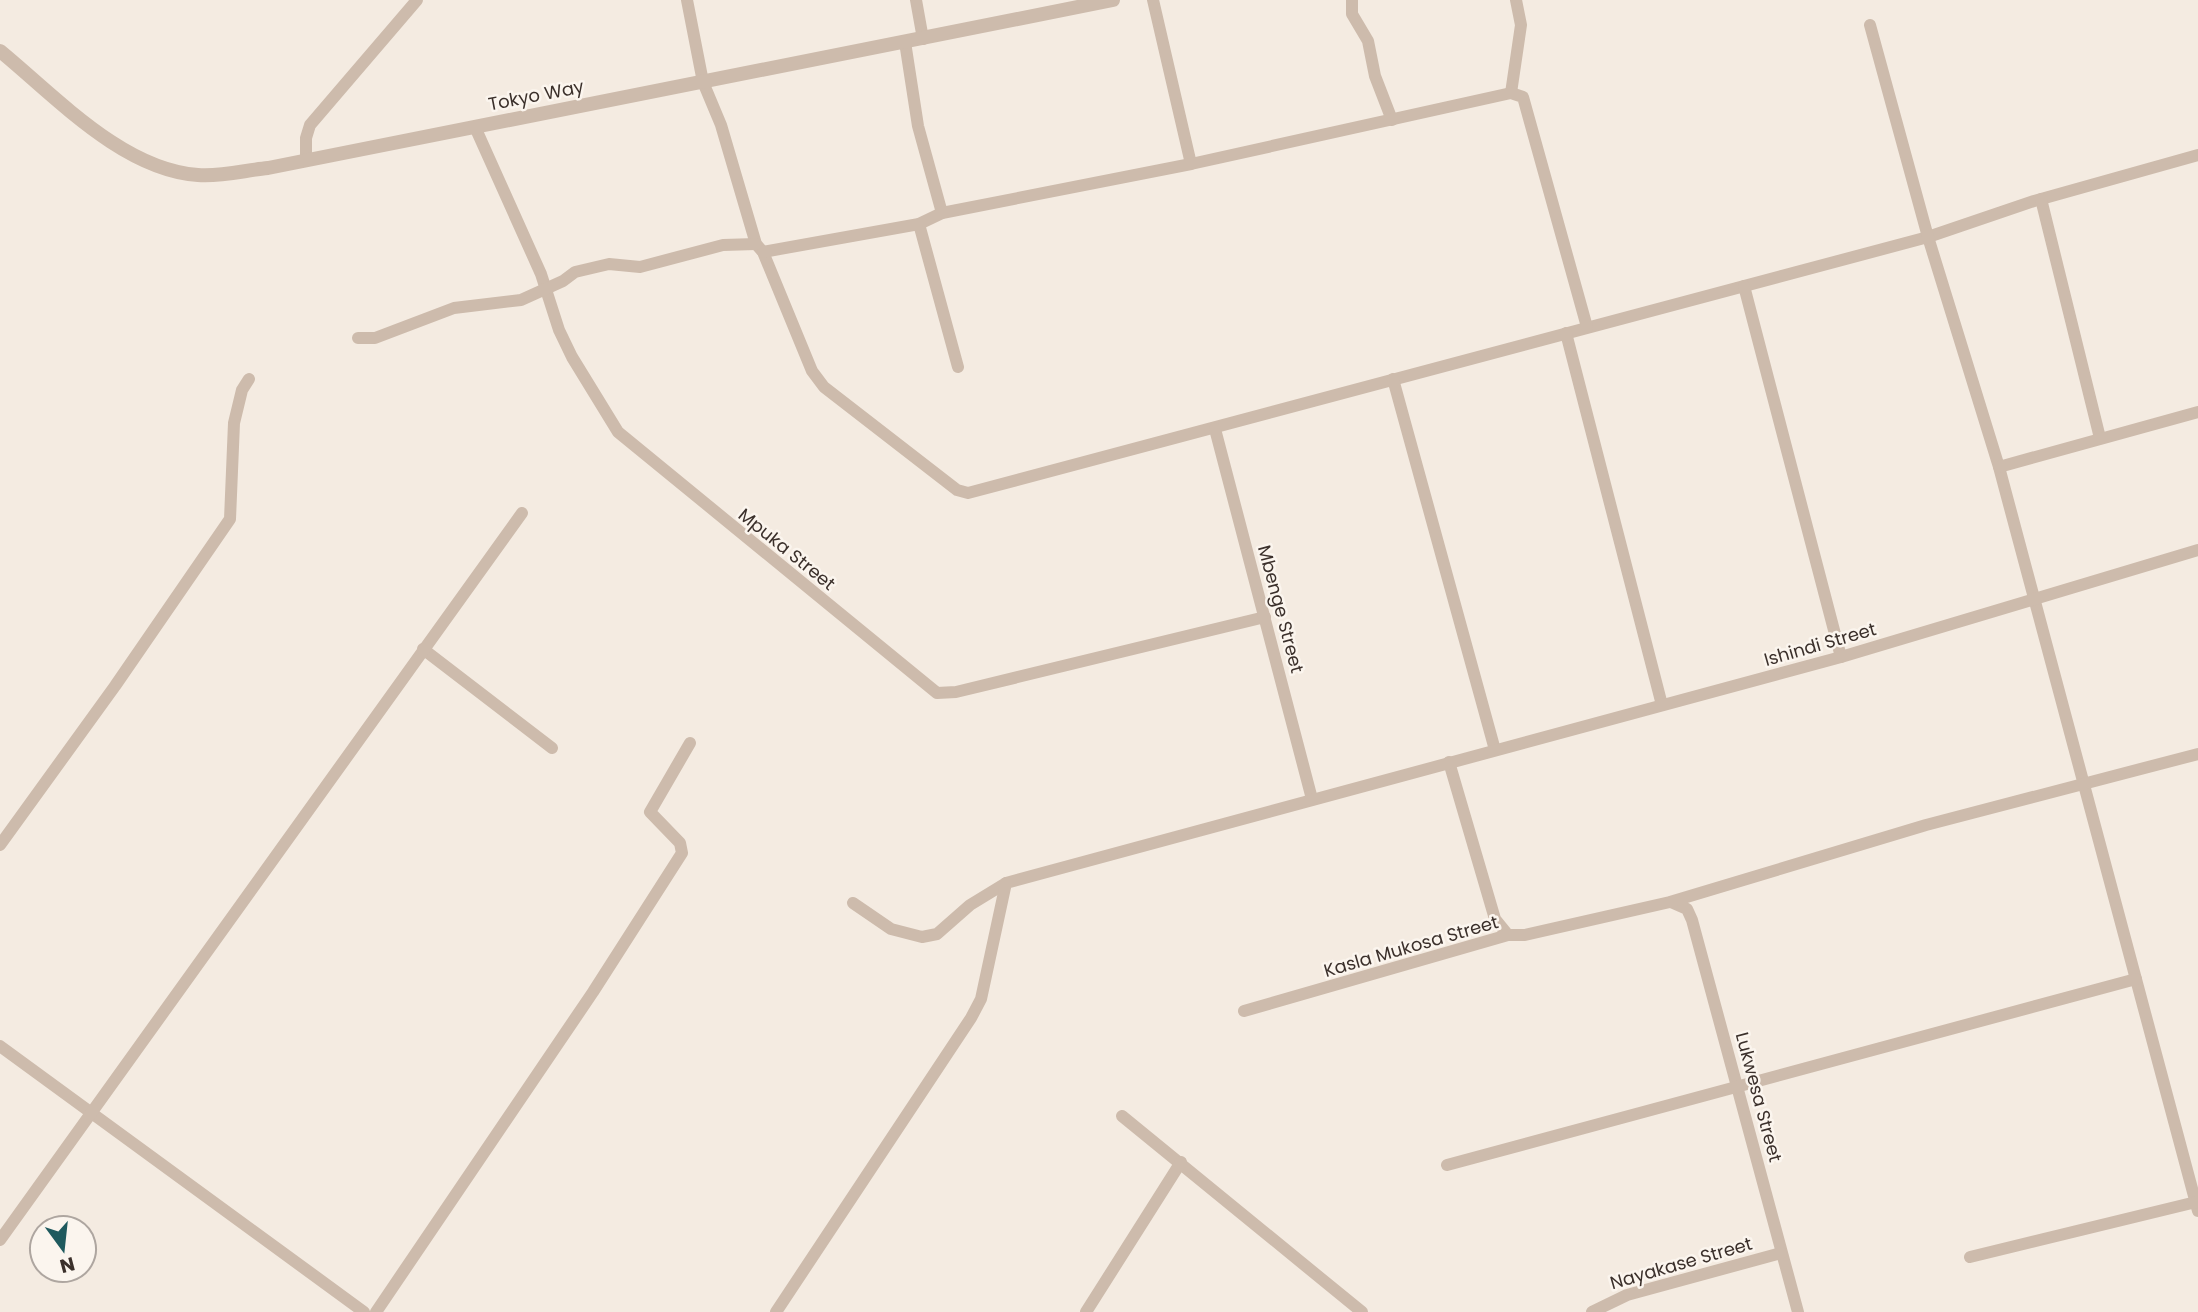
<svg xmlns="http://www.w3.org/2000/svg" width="2198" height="1312" viewBox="0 0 2198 1312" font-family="Poppins,sans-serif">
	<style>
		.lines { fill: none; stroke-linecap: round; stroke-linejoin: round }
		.minor { stroke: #cdbbac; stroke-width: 12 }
		.tertiary { stroke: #cdbbac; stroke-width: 14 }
		.labels { text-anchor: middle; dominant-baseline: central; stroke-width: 5; stroke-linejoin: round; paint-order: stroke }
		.street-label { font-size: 18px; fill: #3b302b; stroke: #fbf5ee }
	</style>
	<rect width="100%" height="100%" fill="#f4ebe1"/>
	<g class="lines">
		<!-- minor -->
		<g class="minor">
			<path d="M687,0L703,82L721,125L756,244L763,252L812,371L824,387L957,490L968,493L1928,237L2034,201L2198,155"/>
			<path d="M916,0L923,39"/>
			<path d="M1153,0L1191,164"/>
			<path d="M1352,0V14L1368,41L1375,76L1392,120"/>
			<path d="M1870,25L1928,237L1999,467L2198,1211"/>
			<path d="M905,42L918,126L942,213"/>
			<path d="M1511,93L1521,25L1516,0"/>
			<path d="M475,127L541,274L559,330L572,357L618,432L937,693L956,692L1265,617"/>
			<path d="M306,160V138L310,125L417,0"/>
			<path d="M2041,199L2100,438"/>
			<path d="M919,224L958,367"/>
			<path d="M763,252L919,224L942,213L1191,164L1511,93L1523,97L1587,327"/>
			<path d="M1744,286L1841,657"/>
			<path d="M1566,333L1662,705"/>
			<path d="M358,338H375L454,308L521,300L563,281L575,272L609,264L640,267L723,245L756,244"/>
			<path d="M1393,379L1495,750"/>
			<path d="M1215,429L1312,799"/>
			<path d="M1999,467L2198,412"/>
			<path d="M423,649L552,748"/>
			<path d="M1449,762L1495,919L1508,935"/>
			<path d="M0,845L115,686L230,519L234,423L242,390L249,379"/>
			<path d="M1671,902L1687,909L1692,920L1798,1312"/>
			<path d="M853,903L891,929L922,937L937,934L970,905L1006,883"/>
			<path d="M1244,1011L1508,935H1525L1670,902L1926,825L2198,754"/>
			<path d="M0,1046L364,1312"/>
			<path d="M1122,1116L1362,1312"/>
			<path d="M1447,1165L2136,979"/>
			<path d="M0,1240L522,513"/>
			<path d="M1970,1257L2196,1202"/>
			<path d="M376,1312L593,992L682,853L680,843L650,812L690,743"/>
			<path d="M776,1312L971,1018L981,999L1006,883L1841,657L2198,550"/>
			<path d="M1086,1312L1181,1162"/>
			<path d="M1592,1312L1627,1295L1781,1253"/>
		</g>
		<!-- tertiary -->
		<path class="tertiary" d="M0,51C56,97 123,170 198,175C221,177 246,170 268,168L1113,0"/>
	</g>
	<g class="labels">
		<!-- street labels -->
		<g class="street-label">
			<text transform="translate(536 95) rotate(-11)">Tokyo Way</text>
			<text transform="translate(787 549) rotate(39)">Mpuka Street</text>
			<text transform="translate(1281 609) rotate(75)">Mbenge Street</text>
			<text transform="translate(1820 644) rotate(-16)">Ishindi Street</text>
			<text transform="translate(1411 946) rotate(-16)">Kasla Mukosa Street</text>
			<text transform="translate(1759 1097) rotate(75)">Lukwesa Street</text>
			<text transform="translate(1681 1263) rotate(-16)">Nayakase Street</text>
		</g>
	</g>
	<!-- north arrow -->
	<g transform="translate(63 1249) rotate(165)"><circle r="33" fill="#fbf5ee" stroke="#aea6a0" stroke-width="2"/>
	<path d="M0-5L12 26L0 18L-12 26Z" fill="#1f5a5e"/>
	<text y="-10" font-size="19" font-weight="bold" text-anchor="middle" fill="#3b302b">N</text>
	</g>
</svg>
